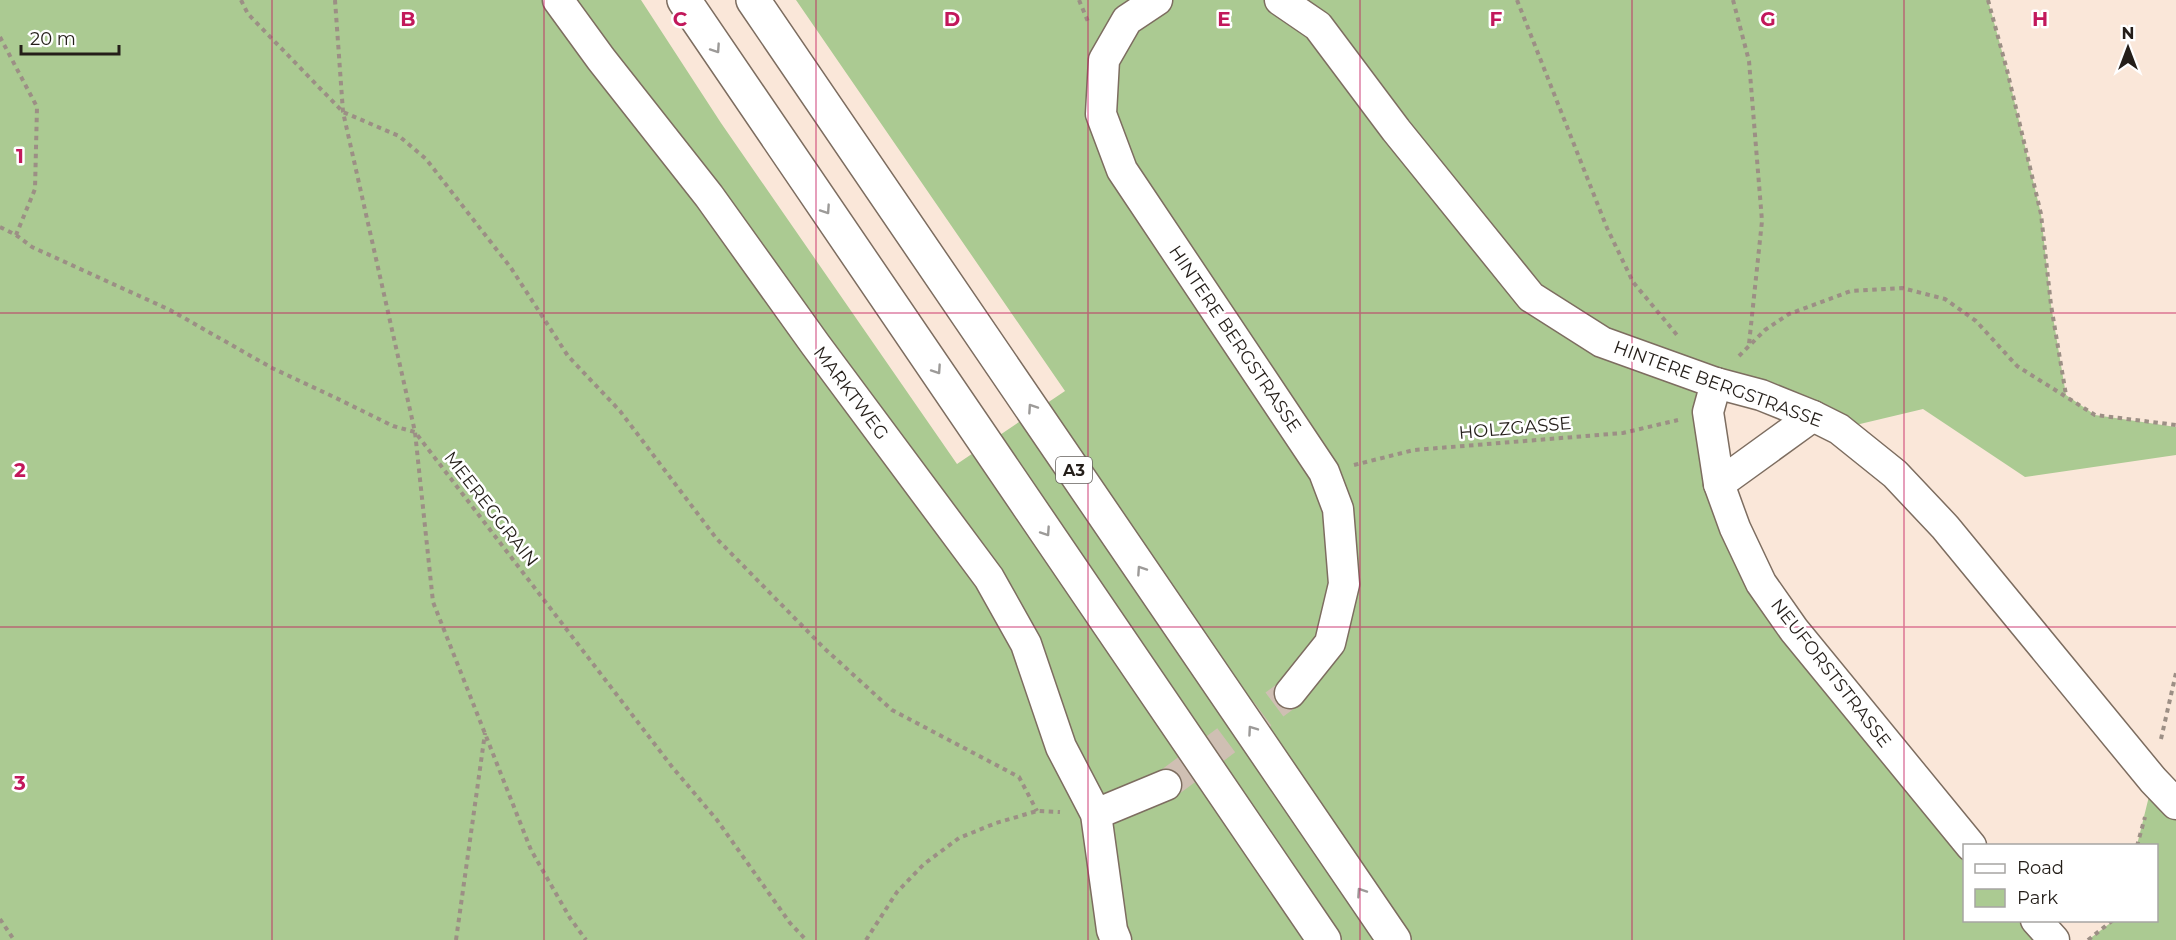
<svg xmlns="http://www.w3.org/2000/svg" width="2176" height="940" viewBox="0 0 2176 940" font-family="Montserrat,sans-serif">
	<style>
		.green { fill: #abca92 }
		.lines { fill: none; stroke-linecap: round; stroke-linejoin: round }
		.street-tunnel { stroke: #cfbfb3; stroke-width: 30; stroke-dasharray: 30 15; stroke-linecap: butt }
		.street-casing { stroke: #7d6d60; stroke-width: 33 }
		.highway-casing { stroke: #7d6d60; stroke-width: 36 }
		.path { stroke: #9c8f85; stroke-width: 4; stroke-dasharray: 4.5 4.5; stroke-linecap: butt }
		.street { stroke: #fff; stroke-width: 30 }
		.highway { stroke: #fff; stroke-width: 33 }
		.oneway { stroke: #9c9a98 }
		.grid { fill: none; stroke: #c2185b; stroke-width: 1.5; stroke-opacity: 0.55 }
		.labels { text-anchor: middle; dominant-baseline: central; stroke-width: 5; stroke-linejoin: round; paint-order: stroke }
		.shield { fill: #fff; stroke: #66625e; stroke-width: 1.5 }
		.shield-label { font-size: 16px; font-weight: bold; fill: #241e19 }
		.street-label { font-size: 18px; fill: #241e19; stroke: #fff }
		.grid-label { font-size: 20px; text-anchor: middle; font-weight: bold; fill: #c2185b; stroke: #fff; stroke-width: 5; stroke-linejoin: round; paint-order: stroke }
	</style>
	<rect width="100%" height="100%" fill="#fae7d9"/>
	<!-- green -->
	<g class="green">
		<path d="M0,0H641L721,123L957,464L1065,391L796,0H1988L2007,70L2041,214L2051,305L2066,395L2095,415L2176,427V455L2025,477L1923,409L1839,429L1716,383L1735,528L1964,846V920L2036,921L2054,940H0Z"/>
		<path d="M2153,780L2176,809V940H2088L2113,921L2156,920V846L2137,845Z"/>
	</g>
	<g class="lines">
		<!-- street-tunnel -->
		<path class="street-tunnel" d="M1166,785L1290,693"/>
		<defs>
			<g id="street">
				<path d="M558,0L601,59L709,196L815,344L989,578L1026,644L1061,747L1096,814L1112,930L1116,940"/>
				<path d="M1157,0L1127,20L1104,60L1101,114L1122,170L1324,472L1338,509L1344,584L1330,643L1290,693"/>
				<path d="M1280,0L1318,26L1396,130L1531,297L1602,342L1716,383L1761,395L1813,416L1839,429L1895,474L1945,527L2153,780L2176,804"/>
				<path d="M1716,383L1708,412L1719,484L1735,528L1761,583L1794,630L1971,846"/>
				<path d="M1719,484L1813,416"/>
				<path d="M1096,814L1166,785"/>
				<path d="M2036,920L2054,940"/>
			</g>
			<g id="highway">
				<path d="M684,0L1324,940"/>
				<path d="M753,0L1394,940"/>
			</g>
		</defs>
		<!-- street casing -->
		<use href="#street" class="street-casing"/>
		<!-- highway casing -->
		<use href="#highway" class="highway-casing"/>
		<!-- path -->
		<g class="path">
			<path d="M241,0L248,14L343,112L399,136L426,159L511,268L568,356L620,411L716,538L824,648L892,710L1019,777L1037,811"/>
			<path d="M335,0L343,112L415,432L433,602L531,850L570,918L586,940"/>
			<path d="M1079,0L1089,24"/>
			<path d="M1517,0L1607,228L1633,282L1677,335"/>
			<path d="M1733,0L1749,61L1762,221L1749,344"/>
			<path d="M1988,0L2007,70L2041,214L2051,305L2066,395"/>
			<path d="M0,37L37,107L35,189L16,235"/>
			<path d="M0,227L16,235L32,247L170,310L272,368L334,397L393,426L415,432L673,768L717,820L790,923L806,940"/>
			<path d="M1739,356L1765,330L1789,314L1851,291L1902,288L1945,299L1976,321L2017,366L2095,415L2176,425"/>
			<path d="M1354,465L1414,450L1623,433L1678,420"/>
			<path d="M2161,739L2176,673"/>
			<path d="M2137,846L2145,817"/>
			<path d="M0,919L14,940"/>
			<path d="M456,940L485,733"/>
			<path d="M866,940L897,892L924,864L959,838L996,823L1037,811L1060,812"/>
			<path d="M2088,940L2113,920"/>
		</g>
		<!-- street -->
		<use href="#street" class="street"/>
		<!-- highway -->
		<use href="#highway" class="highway"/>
	</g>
	<!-- one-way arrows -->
	<defs><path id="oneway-chevron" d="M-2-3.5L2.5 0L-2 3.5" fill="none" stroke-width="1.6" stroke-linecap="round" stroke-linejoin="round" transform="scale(1.5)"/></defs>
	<g class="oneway">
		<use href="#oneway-chevron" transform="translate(716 49) rotate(56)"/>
		<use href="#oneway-chevron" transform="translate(826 210) rotate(56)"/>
		<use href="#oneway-chevron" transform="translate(937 370) rotate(56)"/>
		<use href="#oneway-chevron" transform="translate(1032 408) rotate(-124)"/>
		<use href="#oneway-chevron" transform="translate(1046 532) rotate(56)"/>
		<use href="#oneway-chevron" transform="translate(1141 570) rotate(-124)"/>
		<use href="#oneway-chevron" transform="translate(1252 730) rotate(-125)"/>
		<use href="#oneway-chevron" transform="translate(1361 892) rotate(-124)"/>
	</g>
	<!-- grid -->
	<path class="grid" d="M272,0V940M544,0V940M816,0V940M1088,0V940M1360,0V940M1632,0V940M1904,0V940M0,313H2176M0,627H2176"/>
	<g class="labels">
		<!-- shield labels -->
		<rect class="shield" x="1056" y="457" width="36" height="26" rx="4.5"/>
		<g class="shield-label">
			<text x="1074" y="470">A3</text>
		</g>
		<!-- street labels -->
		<g class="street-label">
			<text transform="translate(1235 339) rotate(56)">HINTERE BERGSTRASSE</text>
			<text transform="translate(1718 384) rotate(20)">HINTERE BERGSTRASSE</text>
			<text transform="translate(851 393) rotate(53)">MARKTWEG</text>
			<text transform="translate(1515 428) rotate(-5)">HOLZGASSE</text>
			<text transform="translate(491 509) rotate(52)">MEEREGGRAIN</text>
			<text transform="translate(1831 673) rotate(52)">NEUFORSTSTRASSE</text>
		</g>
	</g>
	<g class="grid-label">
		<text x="408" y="26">B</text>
		<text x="680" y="26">C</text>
		<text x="952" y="26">D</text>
		<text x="1224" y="26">E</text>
		<text x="1496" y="26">F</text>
		<text x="1768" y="26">G</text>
		<text x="2040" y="26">H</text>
		<text x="20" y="163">1</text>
		<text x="20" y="477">2</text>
		<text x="20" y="790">3</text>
	</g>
	<!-- legend -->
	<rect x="1963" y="844" width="195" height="78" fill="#ffffff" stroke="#a7a5a3" stroke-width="1.5"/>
	<rect x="1975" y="864" width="30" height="9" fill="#ffffff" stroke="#a7a5a3" stroke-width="1.5"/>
	<text x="2017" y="874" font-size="18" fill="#241e19">Road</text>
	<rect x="1975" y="889" width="30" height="18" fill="#abca92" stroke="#a7a5a3" stroke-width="1.5"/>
	<text x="2017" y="904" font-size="18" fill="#241e19">Park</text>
	<!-- north arrow -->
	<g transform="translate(2128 48)" stroke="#ffffff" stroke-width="4.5" paint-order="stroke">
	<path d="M0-4.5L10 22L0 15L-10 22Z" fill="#241e19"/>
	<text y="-9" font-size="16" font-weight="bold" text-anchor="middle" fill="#241e19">N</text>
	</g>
	<!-- scale -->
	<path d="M21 45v9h98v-9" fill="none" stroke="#241e19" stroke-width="3"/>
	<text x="30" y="45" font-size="18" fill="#241e19" stroke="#ffffff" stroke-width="4.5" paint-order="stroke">20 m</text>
</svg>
